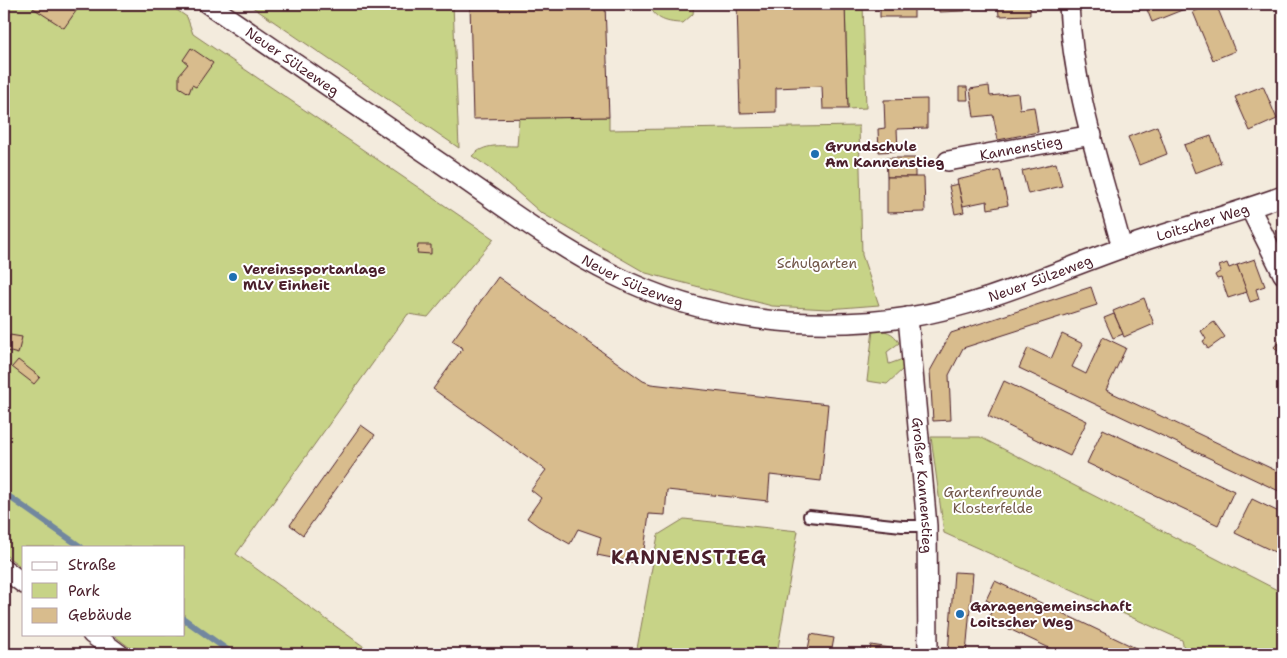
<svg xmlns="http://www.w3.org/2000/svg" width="1287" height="658" viewBox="0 0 1287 658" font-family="'Shantell Sans',sans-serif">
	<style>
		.green { fill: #c7d387; stroke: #887959 }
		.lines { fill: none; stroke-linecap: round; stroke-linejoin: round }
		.stream { stroke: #72879f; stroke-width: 6 }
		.building { fill: #d8bc8d; stroke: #4a1f2b }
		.lane-casing { stroke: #4a1f2b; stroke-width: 14 }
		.street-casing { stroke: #4a1f2b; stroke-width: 22 }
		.lane { stroke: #fff; stroke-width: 10 }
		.street { stroke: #fff; stroke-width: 19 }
		.poi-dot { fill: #1f6fb2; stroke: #fff; stroke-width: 2 }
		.labels { text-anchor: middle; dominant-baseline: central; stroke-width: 4; stroke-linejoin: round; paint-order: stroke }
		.street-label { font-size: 14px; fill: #4a1f2b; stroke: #fff }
		.poi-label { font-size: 14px; font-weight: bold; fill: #4a1f2b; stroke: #fff; text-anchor: start }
		.park-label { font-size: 14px; fill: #705547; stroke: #fff }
		.district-label { font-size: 19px; font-weight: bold; letter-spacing: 1px; fill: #4a1f2b; stroke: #fff }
	</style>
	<rect width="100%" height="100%" fill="#f3ebdd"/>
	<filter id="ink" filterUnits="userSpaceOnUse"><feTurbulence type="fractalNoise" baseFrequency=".02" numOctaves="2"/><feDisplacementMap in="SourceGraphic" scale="10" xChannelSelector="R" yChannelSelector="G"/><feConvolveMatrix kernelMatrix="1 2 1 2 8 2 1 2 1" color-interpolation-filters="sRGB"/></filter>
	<g filter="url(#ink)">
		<!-- green -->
		<g class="green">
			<path d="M4,4H168L187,17L193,34L494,239L428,317L408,314L236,554L374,654H138L112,634H184V547H24V569L4,554Z"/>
			<path d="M248,4H453L459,148Z"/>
			<path d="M650,4H694L693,14L683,23C669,23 653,20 650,4Z"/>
			<path d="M845,4H863L866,108L848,109Z"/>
			<path d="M609,117V130L859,126L862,255L879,305L828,309L772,306L646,273L540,212L491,169L472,156C485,143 500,146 517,146L519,118Z"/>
			<path d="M873,330C885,330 894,332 899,343L887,352L889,364L903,359V369L887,384L867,381Z"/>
			<path d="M931,437H980L1283,593V654H1185L1182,640L944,533Z"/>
			<path d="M684,519L798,531L777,654H636L658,535Z"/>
		</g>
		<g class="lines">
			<!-- stream -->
			<g class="stream">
				<path d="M4,493L81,547"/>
				<path d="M184,619L233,654"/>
			</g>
		</g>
		<!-- building -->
		<g class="building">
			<path d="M36,4H81L64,28L33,8Z"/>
			<path d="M470,4H605L609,117L473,119Z"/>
			<path d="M737,4H845L848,109H823L822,86L776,88V112L740,113Z"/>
			<rect x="880" y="4" width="34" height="13"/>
			<path d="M939,4H965V11L939,12Z"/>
			<path d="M998,4H1030V15L999,16Z"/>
			<path d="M1138,4H1185L1187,8L1152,22L1146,7L1140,10Z"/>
			<path d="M1212,4H1216L1235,51L1213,60L1193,12Z"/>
			<path d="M191,48L213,63L196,87L192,85L189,93L179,87V75L188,64L183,60Z"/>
			<path d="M989,86L990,96L1018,93L1020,109L1034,107L1038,132L998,140L993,115L974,117L970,89Z"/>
			<path d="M1263,86L1277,119L1250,131L1235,97Z"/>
			<path d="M959,87H967L968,100H959Z"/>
			<path d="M927,99V128L897,129L898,151L879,152L878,129L885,128L884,100Z"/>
			<path d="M1157,126L1167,154L1139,165L1128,137Z"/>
			<path d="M1211,136L1221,163L1195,173L1184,145Z"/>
			<path d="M886,158H915V177H887Z"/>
			<path d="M1056,163L1062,186L1028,194L1022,171Z"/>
			<path d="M1000,170L1008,205L988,209L987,201L963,206L957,180Z"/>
			<path d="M887,177H924L925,212L887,213Z"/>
			<path d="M958,184L964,212L955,214L949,186Z"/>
			<path d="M418,245H431V254L417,253Z"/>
			<path d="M1255,259L1265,286L1256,289L1259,299L1250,302L1237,265Z"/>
			<path d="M1227,263L1229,268L1237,265L1247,292L1228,298L1221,278L1217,279L1215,275L1221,271L1219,266Z"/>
			<path d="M498,277L643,381L651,384L828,404L821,481L770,475L768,501L667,490L665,515L649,514L642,564L597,555L601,537L578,529L570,544L538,526L527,518L541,498L531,490L546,470L433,389L463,348L452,341Z"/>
			<path d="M1091,287L1097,305L963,348L949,375L951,420L933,421L930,371L951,333Z"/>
			<path d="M1144,298L1154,324L1124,337L1113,311Z"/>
			<path d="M1114,314L1123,334L1113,338L1104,318Z"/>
			<path d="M1214,322L1225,337L1208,349L1203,341L1206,339L1201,331Z"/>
			<path d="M1062,334L1083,344L1072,367L1086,374L1103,337L1126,348L1106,390L1283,474V493L1019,368L1028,348L1051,359Z"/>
			<path d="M10,335L22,337L18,354L7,351Z"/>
			<path d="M1283,337V356L1274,347Z"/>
			<path d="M18,360L40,377L34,384L12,367Z"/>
			<path d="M1004,381L1087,421L1070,456L988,416Z"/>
			<path d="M361,425L375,435L303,535L290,525Z"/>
			<path d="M1103,429L1234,491L1218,525L1087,463Z"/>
			<path d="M1252,499L1283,514V556L1235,533Z"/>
			<path d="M954,572L973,573L966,654H948Z"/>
			<path d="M995,581L1144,652L1143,654H1062L988,619L995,604L986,600Z"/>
			<path d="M811,634L834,638L831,654H807Z"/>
			<path d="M871,645L903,650L902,654H869Z"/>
		</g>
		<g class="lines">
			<defs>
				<path id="lane" d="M809,516L902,526H927"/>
				<g id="street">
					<path id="s1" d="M208,4C285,56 362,109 439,162C495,200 553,245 614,275C704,321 811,332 910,317C984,305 1054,272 1125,247C1177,229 1231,215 1283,196"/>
					<path d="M1069,4C1072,87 1101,169 1122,248"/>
					<path id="s2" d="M948,161L1092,135"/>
					<path d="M1250,208L1283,274"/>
					<path id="s3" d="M908,317L927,526L928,654"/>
					<path d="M4,569L24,584"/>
					<path d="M92,634L119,654"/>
				</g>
			</defs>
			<!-- lane casing -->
			<use href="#lane" class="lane-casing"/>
			<!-- street casing -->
			<use href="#street" class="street-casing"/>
			<!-- lane -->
			<use href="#lane" class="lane"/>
			<!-- street -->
			<use href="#street" class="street"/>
		</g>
	</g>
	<!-- markers -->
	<g class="poi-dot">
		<circle cx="815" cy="154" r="5"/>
		<circle cx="233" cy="277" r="5"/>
		<circle cx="960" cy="614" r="5"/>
	</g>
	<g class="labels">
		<!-- street labels -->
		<g class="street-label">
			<text stroke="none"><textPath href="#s1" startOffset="102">Neuer Sülzeweg</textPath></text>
			<text stroke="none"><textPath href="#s2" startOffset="74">Kannenstieg</textPath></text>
			<text stroke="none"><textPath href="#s1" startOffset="1100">Loitscher Weg</textPath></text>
			<text stroke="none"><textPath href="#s1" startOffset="508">Neuer Sülzeweg</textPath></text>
			<text stroke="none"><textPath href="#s1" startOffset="928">Neuer Sülzeweg</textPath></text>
			<text stroke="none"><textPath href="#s3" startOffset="169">Großer Kannenstieg</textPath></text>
		</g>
		<!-- poi labels -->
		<g class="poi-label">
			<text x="825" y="146">Grundschule<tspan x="825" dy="16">Am Kannenstieg</tspan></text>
			<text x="243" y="269">Vereinssportanlage<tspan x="243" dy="16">MLV Einheit</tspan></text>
			<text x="970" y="606">Garagengemeinschaft<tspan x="970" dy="16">Loitscher Weg</tspan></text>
		</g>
		<!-- park labels -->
		<g class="park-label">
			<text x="817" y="263">Schulgarten</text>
			<text x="993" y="492">Gartenfreunde<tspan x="993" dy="16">Klosterfelde</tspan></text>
		</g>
		<!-- district labels -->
		<g class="district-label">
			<text x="689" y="557">KANNENSTIEG</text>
		</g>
	</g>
	<!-- margin -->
	<rect width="1287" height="658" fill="none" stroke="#fff" stroke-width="20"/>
	<rect x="10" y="10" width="1267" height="638" fill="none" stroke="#4a1f2b" stroke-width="2" filter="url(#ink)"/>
	<!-- legend -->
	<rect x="22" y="546" width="162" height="90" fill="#ffffff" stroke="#b7a5aa"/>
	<rect x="32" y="562" width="25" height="8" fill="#ffffff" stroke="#b7a5aa"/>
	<text x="68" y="570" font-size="15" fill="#4a1f2b">Straße</text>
	<rect x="32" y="583" width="25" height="15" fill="#c7d387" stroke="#b7a5aa"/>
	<text x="68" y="596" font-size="15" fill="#4a1f2b">Park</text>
	<rect x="32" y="608" width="25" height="15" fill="#d8bc8d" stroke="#b7a5aa"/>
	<text x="68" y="620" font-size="15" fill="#4a1f2b">Gebäude</text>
</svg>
